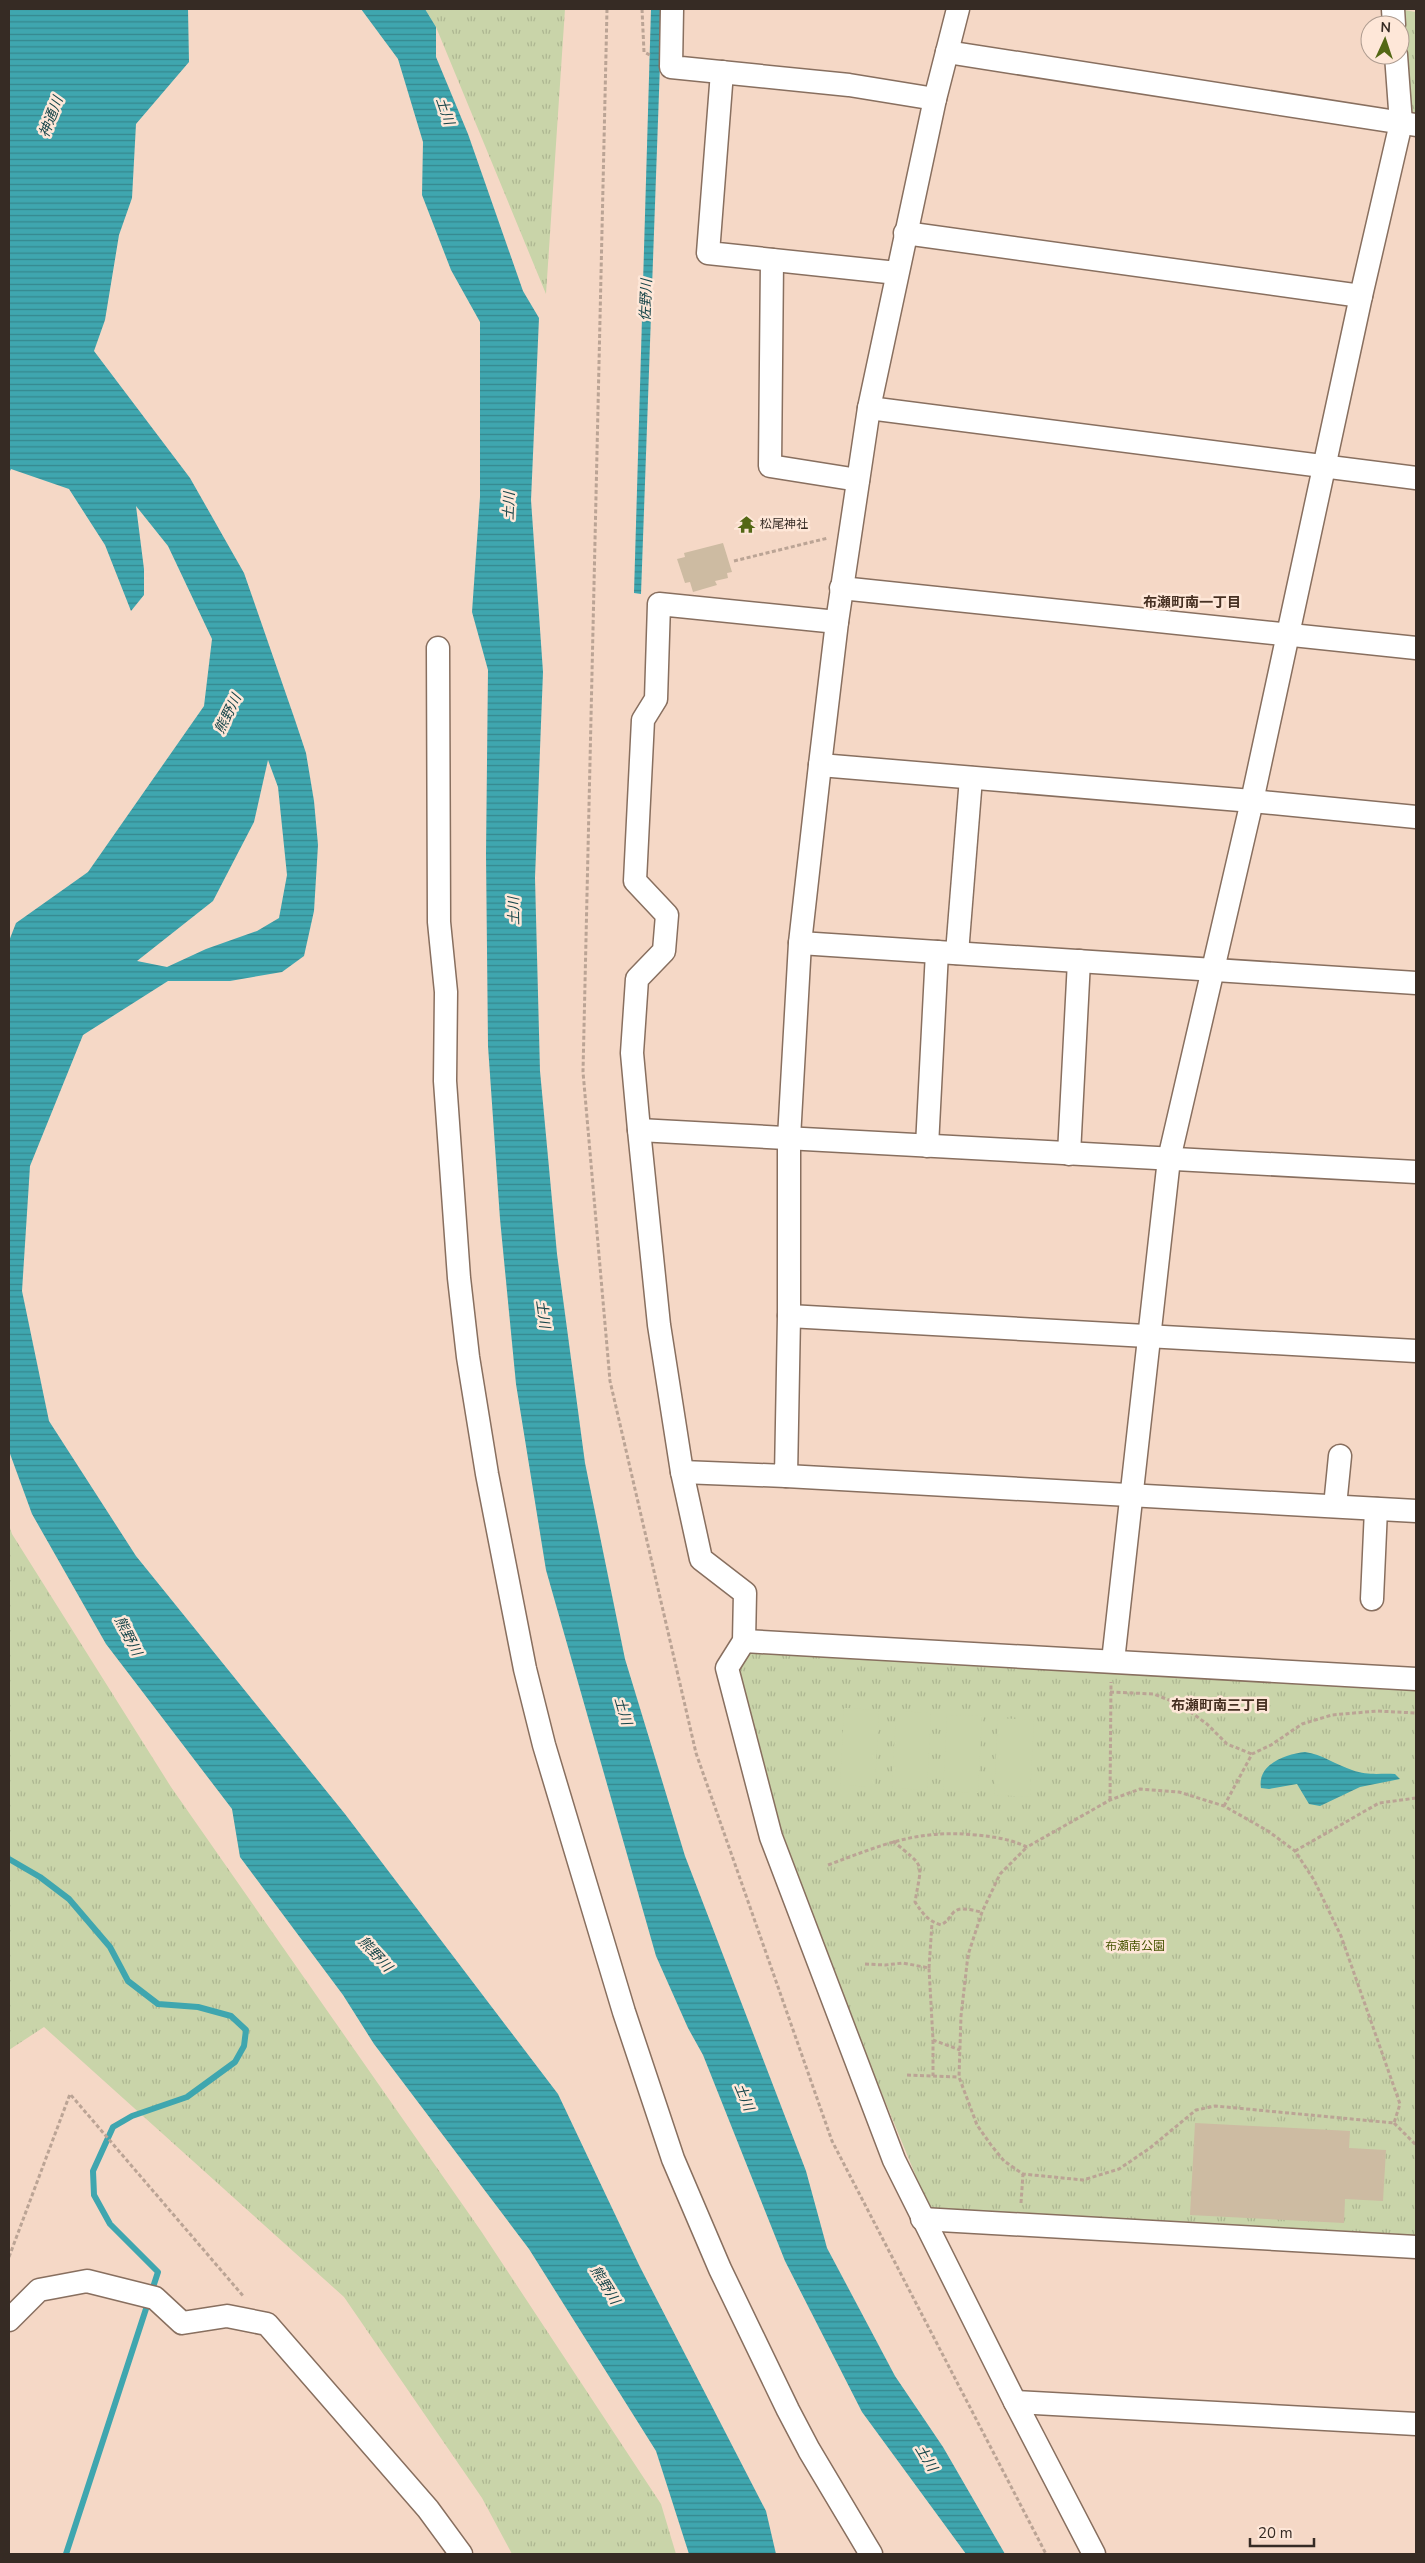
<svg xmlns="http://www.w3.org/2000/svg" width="1425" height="2563" viewBox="0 0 1425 2563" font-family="'Nunito Sans','Noto Sans JP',sans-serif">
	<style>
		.grass { fill: url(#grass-tufts) }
		.garden { fill: #c9d4a9 }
		.water { fill: url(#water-rules); fill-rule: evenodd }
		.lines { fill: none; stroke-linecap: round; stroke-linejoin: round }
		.stream { stroke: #3fa6af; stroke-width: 6 }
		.building { fill: #cdbba2 }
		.minor-casing { stroke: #886f5f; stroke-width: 25 }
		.path { stroke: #bba495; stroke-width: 3; stroke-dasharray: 4 2.5; stroke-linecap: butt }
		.minor { stroke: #fff; stroke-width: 22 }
		.labels { text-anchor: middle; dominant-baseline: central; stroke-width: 5; stroke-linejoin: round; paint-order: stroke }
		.poi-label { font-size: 12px; fill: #362b24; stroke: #fee7d8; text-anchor: start }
		.park-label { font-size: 12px; fill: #465300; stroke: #fee7d8 }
		.water-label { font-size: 14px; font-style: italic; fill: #174549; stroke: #fee7d8 }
		.neighbourhood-label { font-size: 14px; font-weight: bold; fill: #463022; stroke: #fee7d8 }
	</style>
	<defs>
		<pattern id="grass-tufts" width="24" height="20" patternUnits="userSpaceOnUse" patternTransform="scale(1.25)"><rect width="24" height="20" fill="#c9d4a9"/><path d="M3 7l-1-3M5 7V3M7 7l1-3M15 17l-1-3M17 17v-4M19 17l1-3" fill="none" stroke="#adb691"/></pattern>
		<pattern id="water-rules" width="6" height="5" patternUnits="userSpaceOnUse" patternTransform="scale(1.25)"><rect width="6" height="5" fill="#3fa6af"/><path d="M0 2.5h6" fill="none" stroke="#36878e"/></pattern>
	</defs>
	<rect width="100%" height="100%" fill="#f5d8c6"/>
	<!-- grass -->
	<g class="grass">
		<path d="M425,9H565L546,294L436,27Z"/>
		<path d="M1404,10L1416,12V116L1409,106Z"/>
		<path d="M9,1525L12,1534L171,1787L481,2231L661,2504L676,2554H512L482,2498L344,2297L44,2027L9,2050Z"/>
		<path d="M754,1649L1416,1688V2236L929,2208L820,1943L768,1790L735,1670L744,1655Z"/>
	</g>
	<!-- garden -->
	<g class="garden">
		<path d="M844,1708L879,1710L875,1787L840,1785Z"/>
		<path d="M896,1711L931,1713L927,1790L892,1788Z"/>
		<path d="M947,1715L982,1716L978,1793L943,1791Z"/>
		<path d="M998,1718L1034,1720L1030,1797L994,1795Z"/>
	</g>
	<!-- water -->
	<g class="water">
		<path d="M9,9H188L189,62L136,124L132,198L119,235L105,320L94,351L190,478L244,573L295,720L306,753L314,801L318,845L314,911L304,956L282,972L230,981H168L83,1035L30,1166L22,1291L49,1421L136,1556L345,1814L558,2094L639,2265L766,2511L776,2554H689L656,2451L529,2249L374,2044L343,1995L240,1857L232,1809L106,1644L32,1514L9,1451V941L16,923L88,872L204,706L212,639L168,546L136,506L144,569V595L131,611L105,545L69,489L11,469L9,473ZM268,760L278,787L287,875L279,918L257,931L206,949L167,967L137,961L213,901L254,822Z"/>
		<path d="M361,9H425L436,27V57L468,134L523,291L539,318L531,500L543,672L535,878L540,1071L557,1254L585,1463L625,1659L685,1856L806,2171L827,2248L895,2376L943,2447L1005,2554H966L862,2412L785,2261L703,2055L688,2028L656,1956L546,1570L516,1384L500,1219L488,1046L486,854L488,670L472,612L480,497V322L451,270L422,195L423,142L398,59Z"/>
		<path d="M651,9H662L641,594L634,593Z"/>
		<path d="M1305,1752C1322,1754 1336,1765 1352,1770C1369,1776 1379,1773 1395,1774L1400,1779L1360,1787L1320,1806L1309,1804L1297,1784L1269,1789L1261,1788C1257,1764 1286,1754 1305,1752Z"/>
	</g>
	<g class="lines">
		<!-- stream -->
		<path class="stream" d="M9,1859L40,1877L69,1899L110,1947L128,1981L158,2004L198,2007L231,2016L246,2030L244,2046L235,2062L187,2097L132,2116L113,2127L93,2171L94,2195L110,2224L158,2272L66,2554"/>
	</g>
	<!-- building -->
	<g class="building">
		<path d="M723,543L732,572L727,573L728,578L715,581L717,585L693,592L690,582L685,583L677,559L685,557L684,553Z"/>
		<path d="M1195,2123L1350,2131L1349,2148L1386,2150L1383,2201L1345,2199L1344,2223L1190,2215Z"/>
	</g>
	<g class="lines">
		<defs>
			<g id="minor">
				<path d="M672,9L671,67L849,85L935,99"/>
				<path d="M1393,9L1394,25"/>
				<path d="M947,52L1416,125"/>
				<path d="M722,72L708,253L897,273"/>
				<path d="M905,233L1361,296"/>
				<path d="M772,260L770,466L858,480"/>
				<path d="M869,408L1416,478"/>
				<path d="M841,588L1416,648"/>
				<path d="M837,622L659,604L656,699L643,720L635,881L667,915L664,951L637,979L632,1053L639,1130L659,1325L682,1472L701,1559L745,1593L744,1641L727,1668L771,1837L894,2160L1015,2402L1094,2554"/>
				<path d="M438,648L439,922L446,992L445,1081L459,1278L468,1357L487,1474L525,1669L544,1745L624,2012L673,2159L720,2269L788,2410L809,2450L871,2554"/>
				<path d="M820,765L1252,801L1416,817"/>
				<path d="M800,943L1416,983"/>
				<path d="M957,953L971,778"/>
				<path d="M639,1130L1416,1172"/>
				<path d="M927,1146L937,952"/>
				<path d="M1069,1154L1079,961"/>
				<path d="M789,1316L1416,1351"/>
				<path d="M682,1472L786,1476L789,1316V1138L800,943L820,765L837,622L869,408L935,99L958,9"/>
				<path d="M786,1476L1416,1511"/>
				<path d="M1335,1506L1340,1456"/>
				<path d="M1372,1599L1376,1509"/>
				<path d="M744,1641L1416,1679"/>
				<path d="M1113,1661L1169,1159L1252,801L1361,296L1401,123L1396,55"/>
				<path d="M922,2219L1416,2247"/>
				<path d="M9,2320L39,2290L87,2281L155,2298L182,2323L227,2316L267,2324L428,2509L461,2554"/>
				<path d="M1015,2402L1416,2424"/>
			</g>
		</defs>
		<!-- minor casing -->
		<use href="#minor" class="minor-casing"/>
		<!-- path -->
		<g class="path">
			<path d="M607,9L583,1072L610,1381L696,1753L832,2141L1046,2554"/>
			<path d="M642,9L644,52L650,55"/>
			<path d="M734,561L828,538"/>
			<path d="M1110,1692L1154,1694L1181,1705L1207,1724L1227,1744L1252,1754"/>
			<path d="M1110,1800L1111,1682"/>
			<path d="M1224,1806L1252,1754L1271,1745L1302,1724L1332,1715L1377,1711L1416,1713"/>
			<path d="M893,1841C926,1869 922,1860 915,1902C923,1914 928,1921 941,1925C948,1921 948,1919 953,1913C960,1905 973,1911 982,1912"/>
			<path d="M1295,1851L1379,1803L1416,1798"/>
			<path d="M828,1865C882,1845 917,1829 976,1835C995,1837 1010,1839 1027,1847L1110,1800L1140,1789L1179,1792L1224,1806L1268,1831L1295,1851L1314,1880L1341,1936L1400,2104L1394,2123L1215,2106L1196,2110L1150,2148L1119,2169L1083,2180L1023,2174L1004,2161L991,2145L977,2125L959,2077L961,2016L968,1955L982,1912L1000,1874L1027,1847"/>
			<path d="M865,1964L885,1965L903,1963L929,1968L933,2040L960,2050"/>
			<path d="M929,1968L932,1923"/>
			<path d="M933,2040V2076"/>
			<path d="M907,2075L959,2077"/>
			<path d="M1394,2123L1416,2145"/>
			<path d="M1021,2203L1023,2174"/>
			<path d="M9,2257L70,2094L244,2297"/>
		</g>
		<!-- minor -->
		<use href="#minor" class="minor"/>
	</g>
	<!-- icons -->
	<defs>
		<symbol id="temple-bare" viewBox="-9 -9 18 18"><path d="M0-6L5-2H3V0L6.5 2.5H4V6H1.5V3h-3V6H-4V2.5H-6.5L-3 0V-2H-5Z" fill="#536714" stroke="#fee7d8" stroke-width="2.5" paint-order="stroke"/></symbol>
	</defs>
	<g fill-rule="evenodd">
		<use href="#temple-bare" x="734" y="512" width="25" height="25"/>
	</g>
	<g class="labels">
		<!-- poi labels -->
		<g class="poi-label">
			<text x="760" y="524">松尾神社</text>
		</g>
		<!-- park labels -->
		<g class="park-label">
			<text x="1135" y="1946">布瀬南公園</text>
		</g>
		<!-- water labels -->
		<g class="water-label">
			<text transform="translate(445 111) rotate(71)">土川</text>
			<text transform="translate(51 117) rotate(-69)">神通川</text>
			<text transform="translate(646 300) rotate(-88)">佐野川</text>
			<text transform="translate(509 506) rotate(-88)">土川</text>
			<text transform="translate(228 714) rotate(-64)">熊野川</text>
			<text transform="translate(514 911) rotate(-91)">土川</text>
			<text transform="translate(543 1314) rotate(82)">土川</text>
			<text transform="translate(128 1636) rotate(63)">熊野川</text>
			<text transform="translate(623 1711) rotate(74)">土川</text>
			<text transform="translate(375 1954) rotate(47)">熊野川</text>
			<text transform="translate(744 2097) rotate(67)">土川</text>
			<text transform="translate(605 2285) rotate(58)">熊野川</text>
			<text transform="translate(926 2458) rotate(59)">土川</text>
		</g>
		<!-- neighbourhood labels -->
		<g class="neighbourhood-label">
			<text x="1192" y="602">布瀬町南一丁目</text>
			<text x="1220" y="1705">布瀬町南三丁目</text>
		</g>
	</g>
	<!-- border -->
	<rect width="1425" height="2563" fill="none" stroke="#362b24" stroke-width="20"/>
	<!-- north arrow -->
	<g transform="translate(1385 40) rotate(3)"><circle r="24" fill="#fee7d8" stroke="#ae9c90"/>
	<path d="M0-4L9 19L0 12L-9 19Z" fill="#536714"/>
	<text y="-8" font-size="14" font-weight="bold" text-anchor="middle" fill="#362b24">N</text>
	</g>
	<!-- scale -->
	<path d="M1250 2538v8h64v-8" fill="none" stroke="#362b24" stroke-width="2.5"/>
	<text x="1258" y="2538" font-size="15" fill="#362b24" stroke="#fee7d8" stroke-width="4" paint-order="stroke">20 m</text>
</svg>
